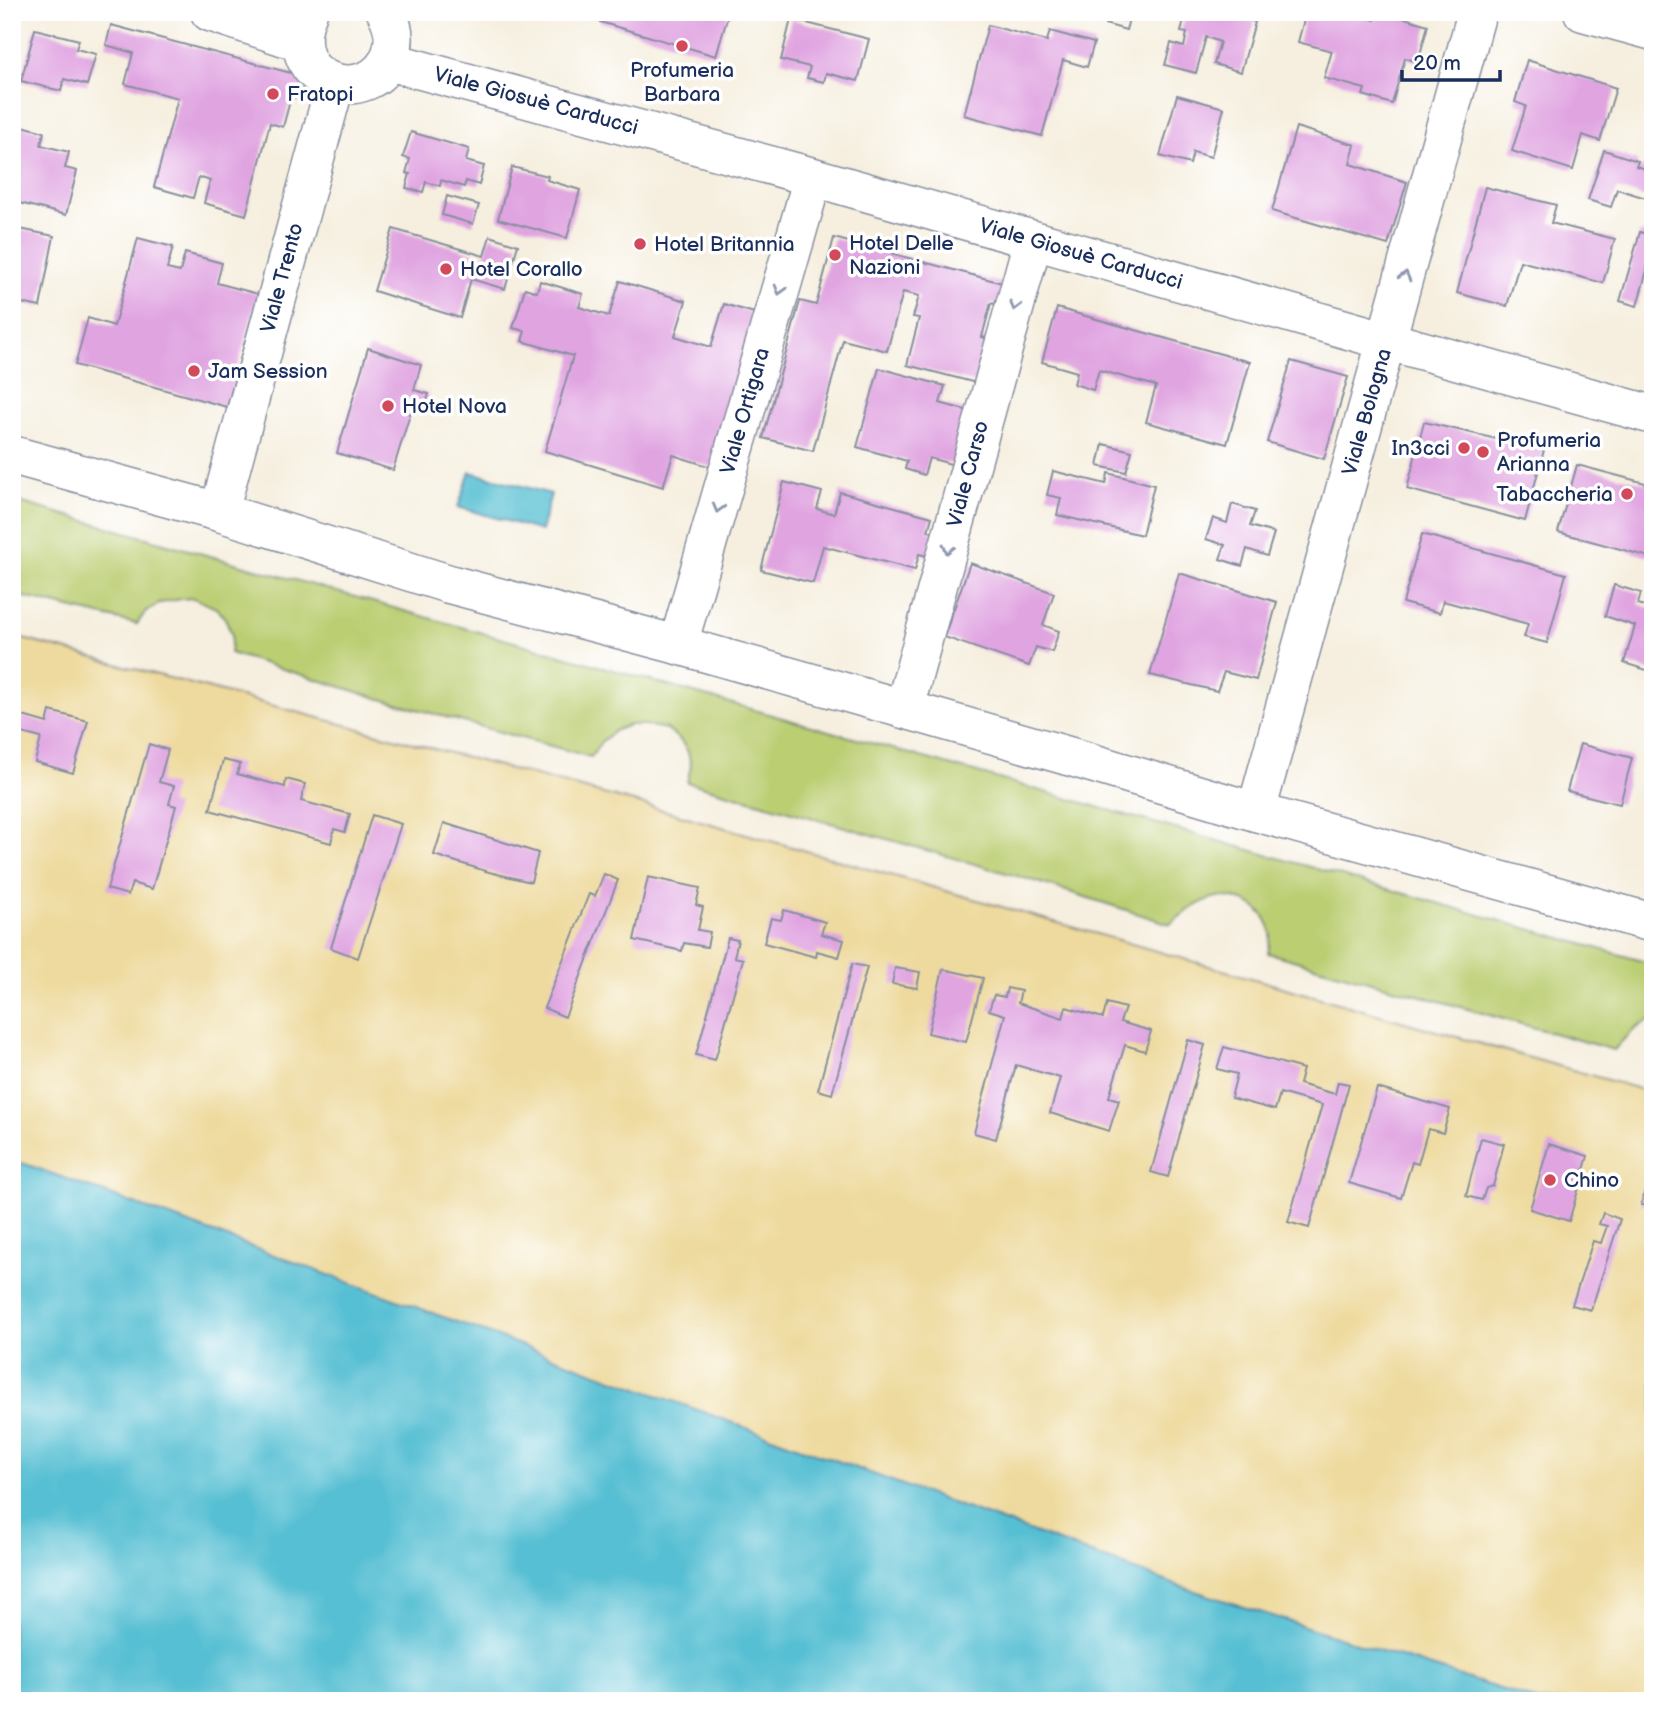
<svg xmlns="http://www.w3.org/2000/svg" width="1665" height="1713" viewBox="0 0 1665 1713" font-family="'Balsamiq Sans',sans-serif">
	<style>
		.green { fill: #bbce72; stroke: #6b7e68; stroke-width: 2 }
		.sand { fill: #eeda9e; stroke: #84847e; stroke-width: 2 }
		.water { fill: #56bfd3; stroke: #387798; stroke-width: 2 }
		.building { fill: #e0a4e1 }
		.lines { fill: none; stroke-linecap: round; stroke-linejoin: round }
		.minor-casing { stroke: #888f9e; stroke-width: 41 }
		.minor { stroke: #fff; stroke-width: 38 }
		.oneway { stroke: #8d97ae }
		.poi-dot { fill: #d1495b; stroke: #fff; stroke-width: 2.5 }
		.labels { text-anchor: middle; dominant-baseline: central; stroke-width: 7; stroke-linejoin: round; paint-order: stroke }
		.poi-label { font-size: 21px; fill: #1b2f5e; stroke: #fff; text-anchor: start }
		.street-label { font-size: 21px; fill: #1b2f5e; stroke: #fff }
	</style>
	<rect width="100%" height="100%" fill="#fff"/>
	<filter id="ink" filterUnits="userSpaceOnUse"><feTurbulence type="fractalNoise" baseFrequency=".0143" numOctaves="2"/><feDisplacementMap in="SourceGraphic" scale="14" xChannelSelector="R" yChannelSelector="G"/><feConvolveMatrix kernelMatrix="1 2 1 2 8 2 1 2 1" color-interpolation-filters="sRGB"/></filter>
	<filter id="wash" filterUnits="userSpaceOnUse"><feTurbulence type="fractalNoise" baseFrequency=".00686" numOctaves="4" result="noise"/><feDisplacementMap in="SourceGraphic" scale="28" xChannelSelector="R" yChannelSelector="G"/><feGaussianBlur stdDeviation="1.57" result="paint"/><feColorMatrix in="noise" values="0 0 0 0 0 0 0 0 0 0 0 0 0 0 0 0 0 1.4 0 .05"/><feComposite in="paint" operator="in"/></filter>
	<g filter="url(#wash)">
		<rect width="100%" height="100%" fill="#f6efdf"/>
		<!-- green -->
		<path class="green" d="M12,500L1653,964V1019C1636,1026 1626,1036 1614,1050L1268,953C1269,946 1272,938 1271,932C1266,912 1252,902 1233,898C1227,897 1222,896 1217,897C1199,901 1184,913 1170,924L1038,882L687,782L691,766L688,752L681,741L667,729L644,725H629L616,730L601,742L591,757L391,702L230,653L232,635L226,620L218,609L194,598L181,599L161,603L146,611L137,624L12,594Z"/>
		<!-- sand -->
		<path class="sand" d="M12,636L652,807L1653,1093V1701H1537L1176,1585L28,1165L12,1161Z"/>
		<!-- water -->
		<g class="water">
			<path d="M470,472L551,494L541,531L458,507Z"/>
			<path d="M12,1161L28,1165L1176,1585L1537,1701H12Z"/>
		</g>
		<g id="blocks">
			<!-- building -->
			<g class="building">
				<path d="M602,12H729L716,56L600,22Z"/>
				<path d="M1108,12H1131L1126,30L1105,24Z"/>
				<path d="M1186,12H1225L1255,22L1241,72L1214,64L1220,42L1206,37L1196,73L1165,65L1171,43L1184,47L1187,33L1181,32Z"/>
				<path d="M1306,12H1348L1375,20L1377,12H1384L1428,25L1418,62L1405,58L1392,104L1363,95L1365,89L1324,78L1332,51L1298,42Z"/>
				<path d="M791,19L869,39L858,81L826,73L824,82L807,78L810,67L781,60Z"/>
				<path d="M111,25L306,77L299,99L291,97L283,127L270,123L246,215L204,203L210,181L199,177L193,198L154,187L178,98L125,84L133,53L106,45Z"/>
				<path d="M988,25L1047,41L1050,31L1094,43L1087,67L1063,60L1042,136L964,115Z"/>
				<path d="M35,29L79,40L76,49L96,54L87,85L64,79L61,91L21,81Z"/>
				<path d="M1527,60L1616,88L1600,141L1583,135L1573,170L1512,151L1526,106L1515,102Z"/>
				<path d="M1177,95L1224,108L1211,157L1193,152L1190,164L1160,156Z"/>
				<path d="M12,123L44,132L41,145L69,152L65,168L77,171L66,215L12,201Z"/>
				<path d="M1296,127L1355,145L1350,164L1407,182L1388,245L1272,211Z"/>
				<path d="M411,132L469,149L466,161L484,166L479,185L466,181L464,187L441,180L440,186L426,182L423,192L406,188L410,174L406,173L410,159L403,157Z"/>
				<path d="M1604,150L1638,161L1636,166L1653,171V186L1649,199L1617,189L1611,207L1588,200Z"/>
				<path d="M512,167L548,176L547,180L580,190L567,238L498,219Z"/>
				<path d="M1485,187L1556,205L1551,223L1615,239L1603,283L1520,261L1507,306L1457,293Z"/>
				<path d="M447,196L479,205L473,224L442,215Z"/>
				<path d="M20,229L54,236L40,307L12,301V264Z"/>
				<path d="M393,229L484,256L490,236L518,245L505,289L471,279L460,318L374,291Z"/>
				<path d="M1640,232L1653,236V249L1637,306L1620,301Z"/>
				<path d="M138,238L173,247L167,269L180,272L185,253L222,263L217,283L258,294L227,407L75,365L88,318L114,326Z"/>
				<path d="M834,238L1006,284L1001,306L991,303L982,337L996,341L984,385L907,365L919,318L913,317L919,296L903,292L887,351L843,340L813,451L763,438L800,301L816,305Z"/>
				<path d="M540,281L583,294L579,307L609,316L620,281L686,301L675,336L711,347L724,304L761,315L714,468L673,455L663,487L545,451L573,356L522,341L525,331L513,328L525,288L537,292Z"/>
				<path d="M1057,308L1250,362L1227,444L1146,422L1156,386L1099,370L1093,390L1074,384L1077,372L1042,362Z"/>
				<path d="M368,348L421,365L414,390L429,394L423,414L411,411L393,470L337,453Z"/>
				<path d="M1291,361L1348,377L1324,459L1267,442Z"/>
				<path d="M879,368L945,386L940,403L983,415L969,469L929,458L924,475L905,469L907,461L857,447Z"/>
				<path d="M1424,422L1544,450L1525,521L1407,489Z"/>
				<path d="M1103,444L1132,451L1126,472L1098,466Z"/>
				<path d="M1577,465L1653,485V558L1558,532Z"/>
				<path d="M1053,471L1106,484L1108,473L1154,485L1142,535L1057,515L1061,498L1047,495Z"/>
				<path d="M784,482L822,492L817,509L834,514L840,492L932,517L928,531L938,533L932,557L919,554L915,570L823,546L813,583L761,570Z"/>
				<path d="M1232,504L1255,511L1250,526L1274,533L1267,556L1247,549L1242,566L1220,559L1225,545L1206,539L1213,518L1227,523Z"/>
				<path d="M1422,534L1566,574L1547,643L1524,637L1528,624L1443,601L1440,613L1403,603Z"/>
				<path d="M970,563L1054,593L1043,625L1059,631L1052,652L1036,647L1029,666L944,637Z"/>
				<path d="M1179,573L1277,602L1256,680L1224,672L1217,691L1150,675Z"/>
				<path d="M1614,585L1641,593L1638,604L1653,609V672L1624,663L1635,626L1605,616Z"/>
				<path d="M50,711L88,721L73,773L35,762L41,738L18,732L23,716L47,723Z"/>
				<path d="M149,744L168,750L159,782L174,786L169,804L176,806L152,889L132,883L128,895L107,889Z"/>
				<path d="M1580,744L1632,758L1620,804L1567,791Z"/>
				<path d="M223,760L240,764L237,774L285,787L286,779L305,784L301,801L350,814L345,832L334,829L331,843L210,810Z"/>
				<path d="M372,815L401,824L358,958L331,948Z"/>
				<path d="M444,823L538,853L531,882L489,872L434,855Z"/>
				<path d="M604,874L618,880L565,1017L544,1008L589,894L595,896Z"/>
				<path d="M648,877L700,888L696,905L703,907L698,930L710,932L707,947L684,943L682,951L634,940Z"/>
				<path d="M784,910L825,922L821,934L844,940L839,957L817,951L816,957L764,943L771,918L781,920Z"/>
				<path d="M728,938L738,940L734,957L743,959L715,1060L696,1055Z"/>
				<path d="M852,964L867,967L832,1094L818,1090Z"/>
				<path d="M895,968L920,972L917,988L892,984Z"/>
				<path d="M943,969L983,978L966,1042L928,1033Z"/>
				<path d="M1007,988L1021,991L1018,1003L1063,1018L1066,1007L1103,1018L1107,1003L1125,1008L1120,1022L1151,1031L1145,1051L1125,1045L1109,1097L1119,1100L1109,1131L1050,1113L1060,1078L1016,1065L996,1139L974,1133L1005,1015L989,1010L994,995L1005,997Z"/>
				<path d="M1188,1040L1205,1045L1168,1177L1151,1172Z"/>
				<path d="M1224,1047L1303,1069L1299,1084L1335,1094L1338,1082L1349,1084L1309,1228L1288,1222L1322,1105L1280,1093L1275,1110L1231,1098L1237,1074L1217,1069Z"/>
				<path d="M1377,1088L1450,1109L1443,1133L1428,1129L1418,1164L1412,1162L1401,1198L1349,1183Z"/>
				<path d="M1481,1138L1504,1144L1493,1186L1486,1188L1482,1200L1466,1196Z"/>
				<path d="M1549,1144L1588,1156L1569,1221L1530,1209Z"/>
				<path d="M1652,1161H1653V1207L1641,1205Z"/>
				<path d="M1603,1213L1620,1219L1591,1310L1572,1305L1593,1241L1601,1243L1607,1226L1599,1224Z"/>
			</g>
		</g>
	</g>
	<g filter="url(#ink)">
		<use href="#blocks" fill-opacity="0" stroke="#888f9e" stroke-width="2"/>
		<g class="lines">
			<defs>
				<g id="minor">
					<path d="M210,12L300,42"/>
					<path d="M308,12C277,86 372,109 391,54C396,39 394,26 386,12"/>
					<path d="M1583,12L1653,31"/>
					<path d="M388,61L813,177L1352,331L1653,415"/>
					<path d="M12,455L219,512L449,584L678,645L904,709L1075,758L1256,812L1653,923"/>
					<path d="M219,512L335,84"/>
					<path d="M678,645L813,177"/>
					<path d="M904,709L1033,240"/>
					<path d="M1256,812L1477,12"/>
				</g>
			</defs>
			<!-- minor casing -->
			<use href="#minor" class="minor-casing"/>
			<!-- minor -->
			<use href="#minor" class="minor"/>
		</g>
		<!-- one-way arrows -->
		<defs><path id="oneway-chevron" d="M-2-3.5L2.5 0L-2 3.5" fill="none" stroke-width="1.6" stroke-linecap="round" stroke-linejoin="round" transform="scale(1.75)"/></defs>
		<g class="oneway">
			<use href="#oneway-chevron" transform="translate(1405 276) rotate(-75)"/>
			<use href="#oneway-chevron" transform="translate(780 290) rotate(106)"/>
			<use href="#oneway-chevron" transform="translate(1015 306) rotate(105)"/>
			<use href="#oneway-chevron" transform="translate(718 508) rotate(106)"/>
			<use href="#oneway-chevron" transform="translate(948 549) rotate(105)"/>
		</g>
	</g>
	<!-- markers -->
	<g class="poi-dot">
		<circle cx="682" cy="46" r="7"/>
		<circle cx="273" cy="94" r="7"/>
		<circle cx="640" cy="244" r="7"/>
		<circle cx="835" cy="255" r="7"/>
		<circle cx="446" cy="269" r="7"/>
		<circle cx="194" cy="371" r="7"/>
		<circle cx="388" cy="406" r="7"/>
		<circle cx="1464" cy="448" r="7"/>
		<circle cx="1483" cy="452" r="7"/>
		<circle cx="1627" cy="494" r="7"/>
		<circle cx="1550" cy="1180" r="7"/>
	</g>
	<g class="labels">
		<!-- poi labels -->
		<g class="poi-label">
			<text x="682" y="70" text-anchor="middle">Profumeria<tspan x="682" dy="24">Barbara</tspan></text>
			<text x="287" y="94">Fratopi</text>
			<text x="849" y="243">Hotel Delle<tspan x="849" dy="24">Nazioni</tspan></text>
			<text x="654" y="244">Hotel Britannia</text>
			<text x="460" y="269">Hotel Corallo</text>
			<text x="208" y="371">Jam Session</text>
			<text x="402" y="406">Hotel Nova</text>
			<text x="1497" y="440">Profumeria<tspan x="1497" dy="24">Arianna</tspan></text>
			<text x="1450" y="448" text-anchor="end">In3cci</text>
			<text x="1613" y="494" text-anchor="end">Tabaccheria</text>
			<text x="1564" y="1180">Chino</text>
		</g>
		<!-- street labels -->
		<g class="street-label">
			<text transform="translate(536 101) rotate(15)">Viale Giosuè Carducci</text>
			<text transform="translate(1081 254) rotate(16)">Viale Giosuè Carducci</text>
			<text transform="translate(282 278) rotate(-75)">Viale Trento</text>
			<text transform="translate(745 411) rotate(-74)">Viale Ortigara</text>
			<text transform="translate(1367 412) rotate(-74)">Viale Bologna</text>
			<text transform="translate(968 474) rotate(-75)">Viale Carso</text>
		</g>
	</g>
	<!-- margin -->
	<rect width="1665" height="1713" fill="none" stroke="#fff" stroke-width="42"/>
	<!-- scale -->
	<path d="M1402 70v10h98v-10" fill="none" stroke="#1b2f5e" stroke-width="3.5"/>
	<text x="1413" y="70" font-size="21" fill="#1b2f5e" stroke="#ffffff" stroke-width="5" paint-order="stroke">20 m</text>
</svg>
